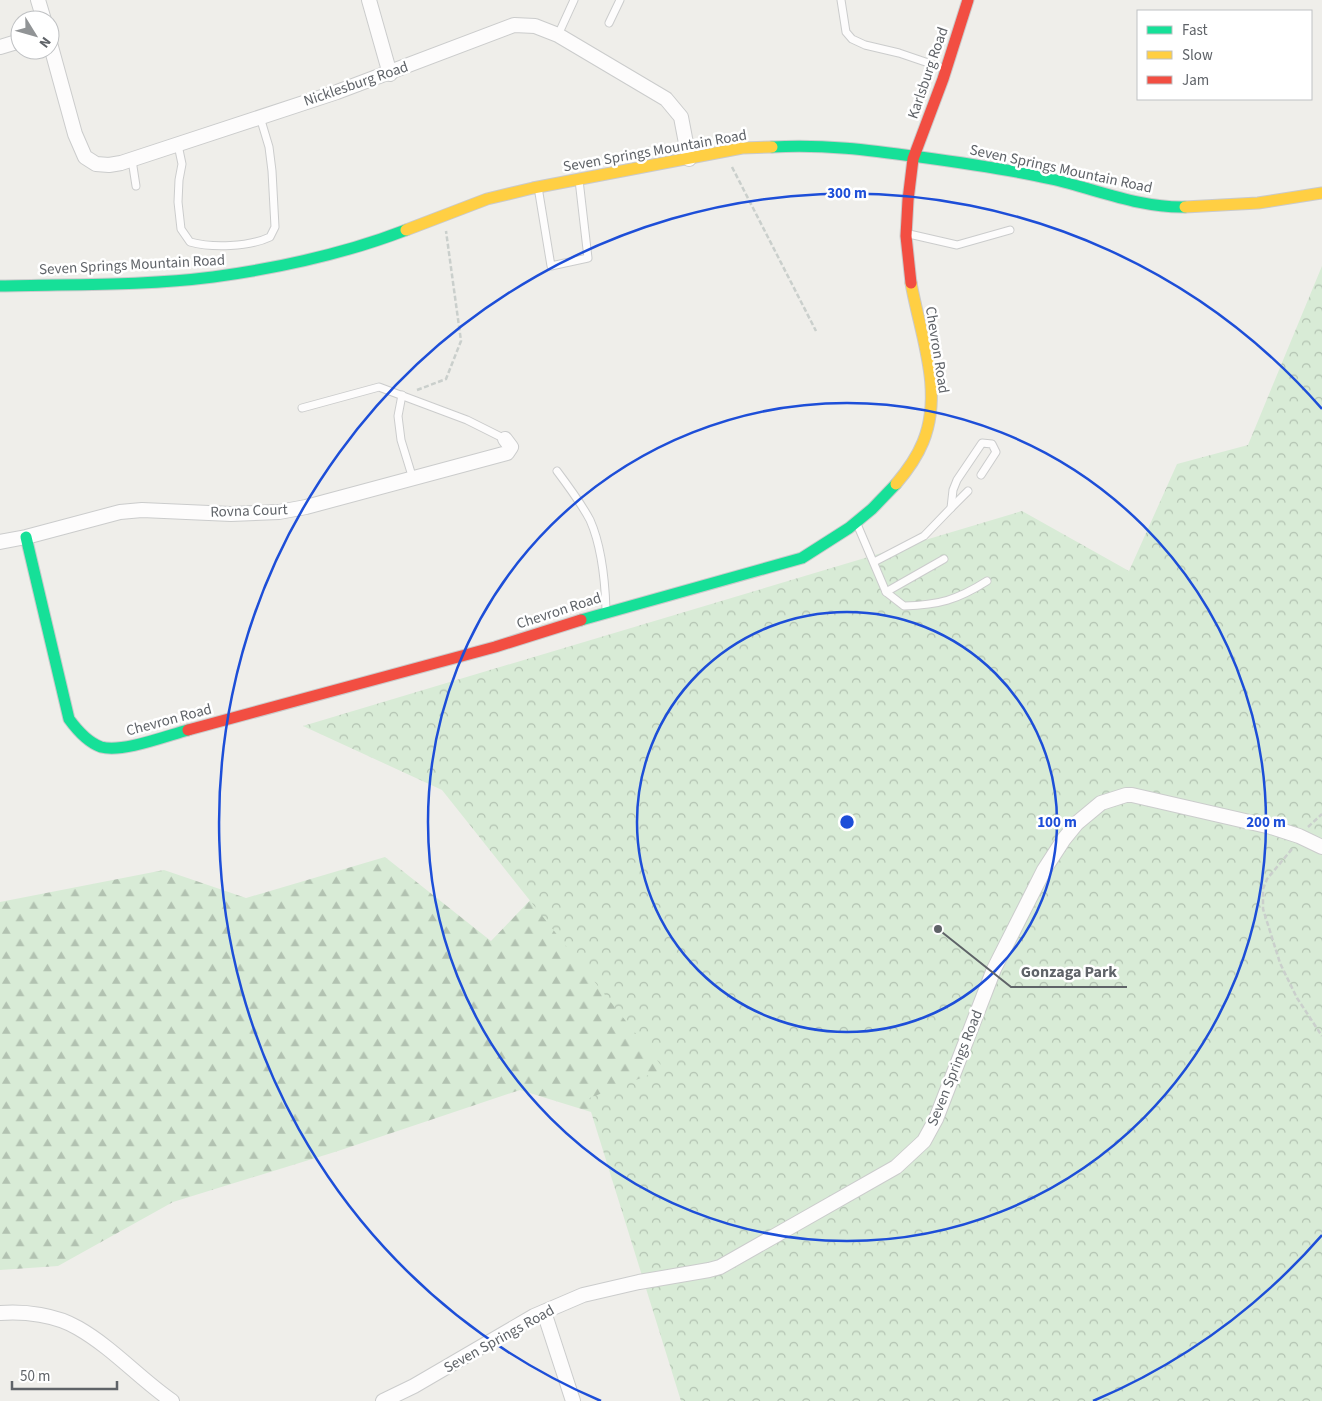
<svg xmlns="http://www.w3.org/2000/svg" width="1322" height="1401" viewBox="0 0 1322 1401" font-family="'Source Sans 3',sans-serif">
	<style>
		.forest { fill: url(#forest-firs) }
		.park { fill: url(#park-crowns) }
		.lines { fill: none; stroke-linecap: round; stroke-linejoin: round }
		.lane-casing { stroke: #cbcccc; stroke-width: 9 }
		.street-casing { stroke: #cbcccc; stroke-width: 16 }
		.fast-casing { stroke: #cacacb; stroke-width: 13 }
		.slow-casing { stroke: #cacacb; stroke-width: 13 }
		.jam-casing { stroke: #cacacb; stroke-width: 13 }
		.path { stroke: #cacfcc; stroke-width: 2.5; stroke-dasharray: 5 2.5; stroke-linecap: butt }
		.lane { stroke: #fdfcfc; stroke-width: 7 }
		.street { stroke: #fdfcfc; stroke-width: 14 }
		.fast { stroke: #16e098; stroke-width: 11 }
		.slow { stroke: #ffcf43; stroke-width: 11 }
		.jam { stroke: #f24e42; stroke-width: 11 }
		.ring { fill: none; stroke: #1d4ed8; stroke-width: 2.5 }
		.labels { text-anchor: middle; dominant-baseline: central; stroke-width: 5; stroke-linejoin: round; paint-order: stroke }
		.street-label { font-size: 15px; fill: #5f6368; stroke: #fff }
		.centre { fill: #1d4ed8; stroke: #fff; stroke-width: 2.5 }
		.ring-label { font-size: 15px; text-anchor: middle; font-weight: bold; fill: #1d4ed8; stroke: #fff; stroke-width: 5; stroke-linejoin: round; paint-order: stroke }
		.leader { fill: none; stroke: #5f6368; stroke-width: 2 }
		.callout-dot { fill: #5f6368; stroke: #fff; stroke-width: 2 }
		.callout-label { font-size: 16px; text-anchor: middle; font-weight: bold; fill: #5f6368; stroke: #fff; stroke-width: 5; stroke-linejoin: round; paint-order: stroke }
	</style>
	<defs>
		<pattern id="forest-firs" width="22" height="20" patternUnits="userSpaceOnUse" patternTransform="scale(1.25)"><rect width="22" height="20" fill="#d8ebd6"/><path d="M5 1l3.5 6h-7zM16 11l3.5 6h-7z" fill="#b2c2b1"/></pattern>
		<pattern id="park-crowns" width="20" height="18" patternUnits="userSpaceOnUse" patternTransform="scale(1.25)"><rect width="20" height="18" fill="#d8ebd6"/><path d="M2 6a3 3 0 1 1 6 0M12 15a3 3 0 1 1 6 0" fill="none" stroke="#b2c2b1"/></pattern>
	</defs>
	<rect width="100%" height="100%" fill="#efeeea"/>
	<!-- forest -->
	<path class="forest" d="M385,857L491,941L538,892L1322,1401L646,1129L520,1090L338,1151L173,1202L58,1266L0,1270V902L164,870L246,898Z"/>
	<!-- park -->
	<path class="park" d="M1322,266V1401H681L587,1099L664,1069L442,790L303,726L1022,511L1129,571L1177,464L1248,445Z"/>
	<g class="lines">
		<defs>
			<g id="lane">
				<path d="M841,0L846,32L852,39L865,45L899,53L946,69"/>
				<path d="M609,23L620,0"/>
				<path d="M558,35L574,0"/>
				<path d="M178,145L182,164L179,180L178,202L181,229L190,242C212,248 249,247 270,237L275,227L272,171L269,147L260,117"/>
				<path d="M132,160L136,186"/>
				<path d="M538,187L551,266L588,258L579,180"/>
				<path d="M909,234L957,245L1010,230"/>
				<path d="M402,395L398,416L401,440L413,479"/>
				<path d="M302,408L379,387L467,420L505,439"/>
				<path d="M557,471C569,487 581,503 590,520C602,547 605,580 606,609"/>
				<path d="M951,508L968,491"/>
				<path d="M857,524L886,592L904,606C939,605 957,600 987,581"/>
				<path d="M874,562L924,536L951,508L953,490L957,480L982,443L992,444L996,452L981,475"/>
				<path d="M886,592L944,559"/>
			</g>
			<g id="street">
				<path d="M38,0L44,20"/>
				<path d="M369,0L390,74"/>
				<path d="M50,43L75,134L85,157L96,164L109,165L121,163L337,92L514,25L535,26L558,35L666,99L681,117L689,159"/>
				<path d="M0,47L20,41"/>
				<path d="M0,542L26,537L120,512L142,510L231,514L279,512L306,507L507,453L511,447L505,439"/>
				<path d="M544,1312L573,1401"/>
				<path d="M0,1313C25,1311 56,1315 78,1328C113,1348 140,1379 172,1401"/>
				<path d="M383,1401L414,1386L534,1316L583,1295L639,1282L709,1270L720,1267L896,1167L924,1141L936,1119L994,969L1044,870L1064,839L1077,823L1101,803L1126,795H1132L1271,827L1299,836L1322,847"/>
			</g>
			<g id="fast">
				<path d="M772,147C823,144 869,150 920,157C964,163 1008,169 1051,179C1096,189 1139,208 1185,207"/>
				<path d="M0,286C71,284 143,286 213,277C279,268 344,254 406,230"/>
				<path d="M26,537L69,719C77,730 87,742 101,747C122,753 166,736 188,730"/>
				<path d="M581,620L802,558L849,528L872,509L896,484"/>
			</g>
			<g id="slow">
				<path d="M1185,207L1258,203L1322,193"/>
				<path d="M406,230L487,199L533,188L742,148L772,147"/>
				<path d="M896,484C907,471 917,457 923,442C944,391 920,334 911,283"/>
			</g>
			<g id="jam">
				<path d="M911,283L906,236L908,200L913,159L943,79L968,0"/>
				<path d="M188,730L495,647L581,620"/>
			</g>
		</defs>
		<!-- lane casing -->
		<use href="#lane" class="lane-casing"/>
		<!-- street casing -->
		<use href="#street" class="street-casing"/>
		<!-- fast casing -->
		<use href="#fast" class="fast-casing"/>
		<!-- slow casing -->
		<use href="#slow" class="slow-casing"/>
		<!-- jam casing -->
		<use href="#jam" class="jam-casing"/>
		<!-- path -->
		<g class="path">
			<path d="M732,167L816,331"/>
			<path d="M417,390L446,379L461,341L446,231"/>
			<path d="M1308,827L1322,814"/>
			<path d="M1292,849L1267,879L1263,889V909L1280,963L1297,998L1322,1036"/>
		</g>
		<!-- lane -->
		<use href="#lane" class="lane"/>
		<!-- street -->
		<use href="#street" class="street"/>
		<!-- fast -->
		<use href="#fast" class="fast"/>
		<!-- slow -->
		<use href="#slow" class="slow"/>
		<!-- jam -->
		<use href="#jam" class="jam"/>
	</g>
	<!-- distance rings -->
	<g class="ring">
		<circle cx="847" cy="822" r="210"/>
		<circle cx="847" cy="822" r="419"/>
		<path d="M1322 1235A629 629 0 0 1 1093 1401M601 1401A629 629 0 1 1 1322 409"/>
	</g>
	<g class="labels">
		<!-- street labels -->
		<g class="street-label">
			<text transform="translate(928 73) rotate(-71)">Karlsburg Road</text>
			<text transform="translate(356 84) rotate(-19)">Nicklesburg Road</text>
			<text transform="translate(655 151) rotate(-10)">Seven Springs Mountain Road</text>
			<text transform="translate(1061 169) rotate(12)">Seven Springs Mountain Road</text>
			<text transform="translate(132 265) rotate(-3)">Seven Springs Mountain Road</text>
			<text transform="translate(937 350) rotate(81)">Chevron Road</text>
			<text transform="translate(249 511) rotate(-2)">Rovna Court</text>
			<text transform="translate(559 611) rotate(-18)">Chevron Road</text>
			<text transform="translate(169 720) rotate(-15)">Chevron Road</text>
			<text transform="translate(955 1068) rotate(-68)">Seven Springs Road</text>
			<text transform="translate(499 1339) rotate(-29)">Seven Springs Road</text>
		</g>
	</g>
	<circle cx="847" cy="822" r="8" class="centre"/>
	<g class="ring-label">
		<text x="847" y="198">300 m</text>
		<text x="1057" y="827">100 m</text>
		<text x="1266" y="827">200 m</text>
	</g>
	<!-- callouts -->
	<path class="leader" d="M938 929L1011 987H1127"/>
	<circle class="callout-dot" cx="938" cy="929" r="5"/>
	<g class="callout-label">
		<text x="1069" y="977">Gonzaga Park</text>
	</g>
	<!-- legend -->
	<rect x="1137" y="10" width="175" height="90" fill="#ffffff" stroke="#bfc1c3"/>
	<rect x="1147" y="26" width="25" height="8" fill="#16e098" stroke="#bfc1c3"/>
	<text x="1182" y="35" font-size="15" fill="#5f6368">Fast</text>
	<rect x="1147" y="51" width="25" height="8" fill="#ffcf43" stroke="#bfc1c3"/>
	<text x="1182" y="60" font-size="15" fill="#5f6368">Slow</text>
	<rect x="1147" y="76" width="25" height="8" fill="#f24e42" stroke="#bfc1c3"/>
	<text x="1182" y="85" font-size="15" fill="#5f6368">Jam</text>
	<!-- north arrow -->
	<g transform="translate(35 35) rotate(127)"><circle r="24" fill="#ffffff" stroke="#bfc1c3"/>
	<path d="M0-4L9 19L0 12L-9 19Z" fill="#919496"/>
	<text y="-8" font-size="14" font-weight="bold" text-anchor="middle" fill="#5f6368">N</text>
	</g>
	<!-- scale -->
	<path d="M12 1381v8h105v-8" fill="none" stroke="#5f6368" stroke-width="2.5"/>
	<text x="20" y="1381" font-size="15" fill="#5f6368" stroke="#ffffff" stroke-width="4" paint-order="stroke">50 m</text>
</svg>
